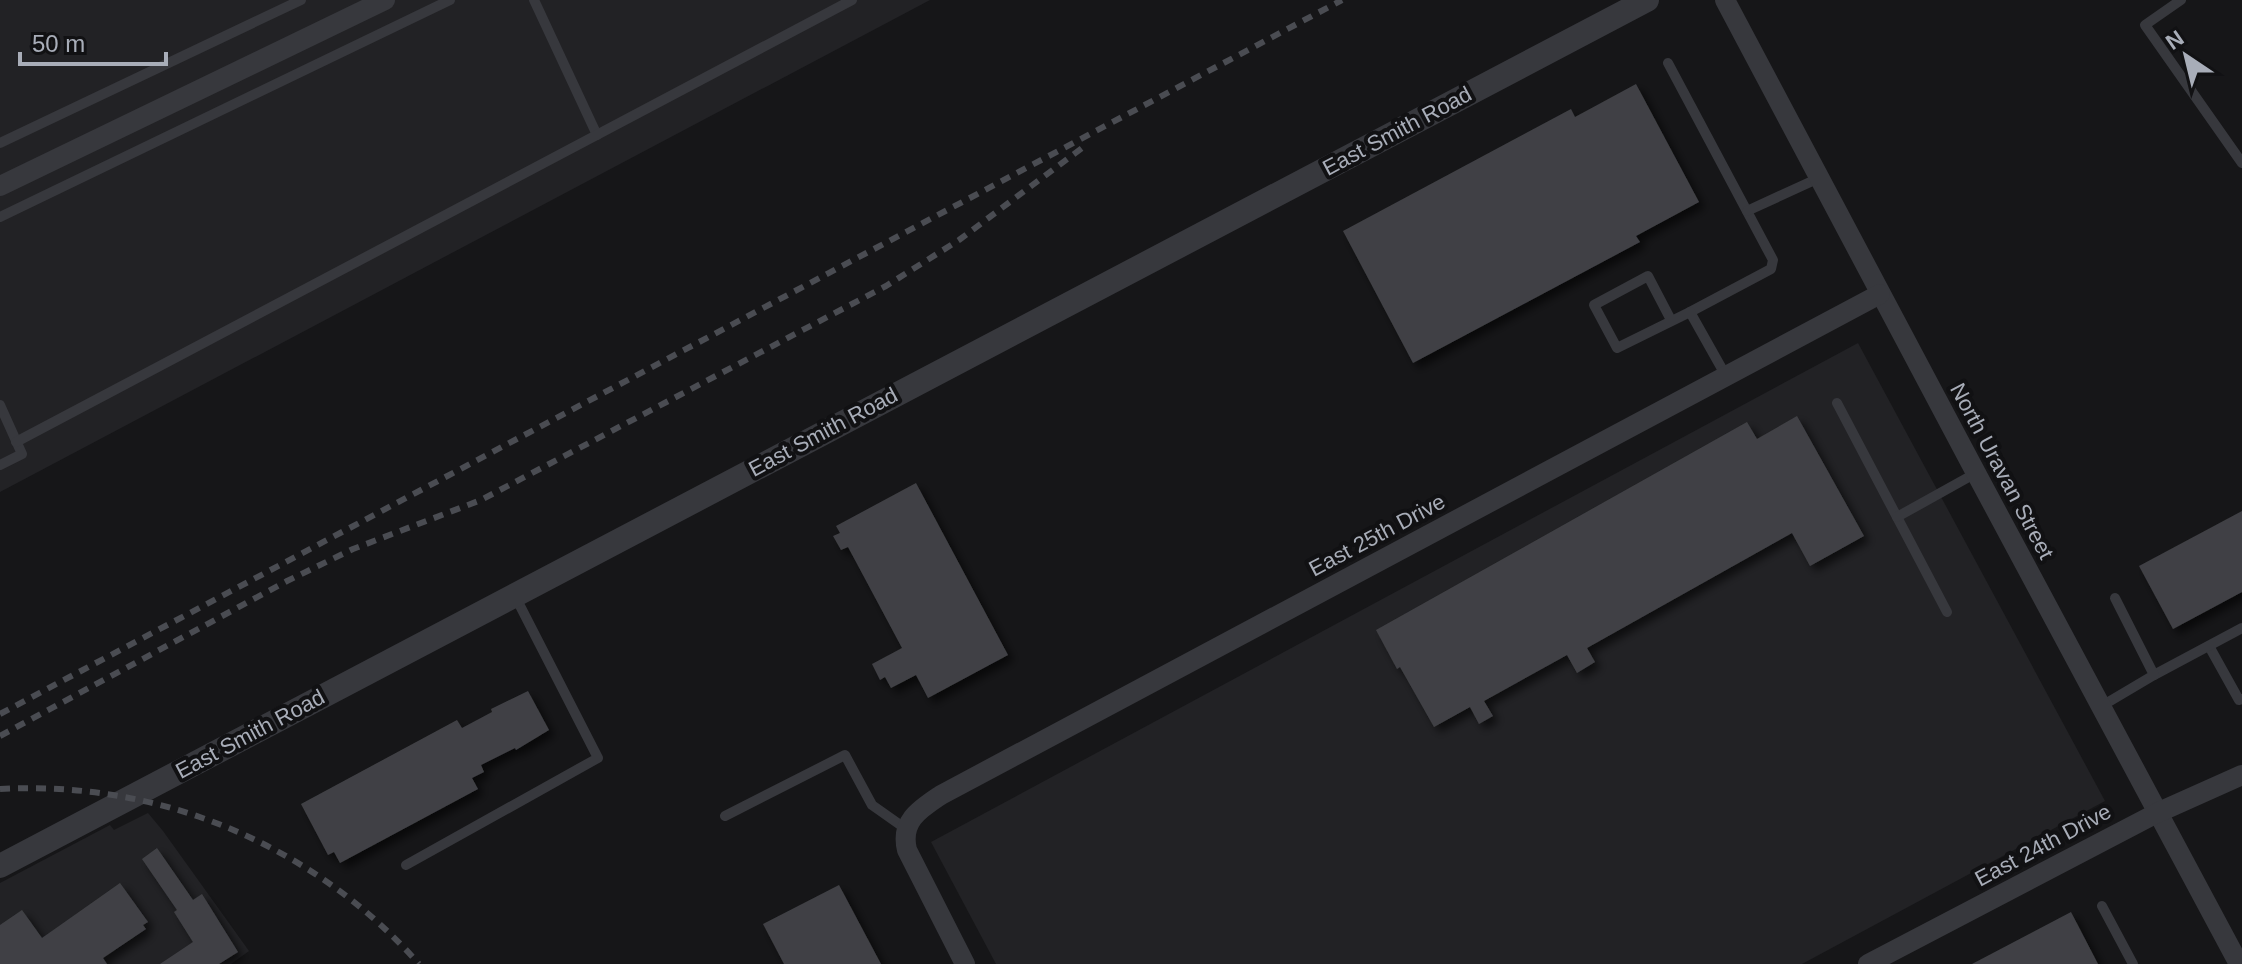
<svg xmlns="http://www.w3.org/2000/svg" width="2242" height="964" viewBox="0 0 2242 964" font-family="Helvetica,sans-serif">
	<style>
		.built { fill: #222225 }
		.building { fill: #404145; filter: url(#shadow) }
		.lines { fill: none; stroke-linecap: round; stroke-linejoin: round }
		.service { stroke: #37383d; stroke-width: 10 }
		.minor { stroke: #37383d; stroke-width: 20 }
		.tertiary { stroke: #37383d; stroke-width: 24 }
		.rail { stroke: #4a4c52; stroke-width: 6; stroke-dasharray: 10 8; stroke-linecap: butt }
		.labels { text-anchor: middle; dominant-baseline: central; stroke-width: 8; stroke-linejoin: round; paint-order: stroke }
		.street-label { font-size: 22px; fill: #a8adb8; stroke: #111113 }
	</style>
	<defs>
		<filter id="shadow"><feDropShadow dx="5.5" dy="5.5" stdDeviation="4" flood-color="#0009"/></filter>
	</defs>
	<rect width="100%" height="100%" fill="#161618"/>
	<!-- built -->
	<g class="built">
		<path d="M0,0H930L0,492Z"/>
		<path d="M1858,343L2105,801L1802,964H996L931,842Z"/>
		<path d="M148,813L163,831L249,951L231,964H0V883L110,825L114,830Z"/>
	</g>
	<!-- building -->
	<g class="building">
		<path d="M1636,84L1699,202L1636,236L1640,242L1413,363L1343,231L1571,109L1575,117Z"/>
		<path d="M1797,416L1864,536L1810,566L1792,533L1587,648L1595,662L1577,673L1567,655L1484,701L1493,716L1479,724L1470,707L1434,727L1400,667L1397,669L1376,630L1747,422L1757,439Z"/>
		<path d="M916,483L1008,655L928,698L916,675L891,688L885,677L880,680L872,664L902,648L848,547L841,550L833,536L840,533L836,526Z"/>
		<path d="M2242,511V592L2173,629L2139,566Z"/>
		<path d="M528,691L549,730L516,750L515,748L481,765L484,772L472,778L478,789L340,863L334,852L328,855L301,804L457,720L462,728L492,712L491,709Z"/>
		<path d="M157,848L193,900L202,894L238,952L219,964H160L193,942L174,912L177,910L142,859Z"/>
		<path d="M120,883L148,922L143,925L146,929L103,958L107,964H0V925L22,910L42,938Z"/>
		<path d="M839,885L881,964H784L763,924Z"/>
		<path d="M2071,912L2098,964H1972Z"/>
	</g>
	<g class="lines">
		<!-- service -->
		<g class="service">
			<path d="M534,0L597,135"/>
			<path d="M2181,0L2145,25L2242,163"/>
			<path d="M1668,63L1773,260L1771,269L1690,312"/>
			<path d="M0,143L301,0"/>
			<path d="M1747,211L1819,178"/>
			<path d="M0,217L450,0"/>
			<path d="M1671,320L1648,276L1594,305L1617,348L1690,312L1726,376"/>
			<path d="M1837,403L1947,612"/>
			<path d="M0,405L22,454L0,465"/>
			<path d="M16,442L852,0"/>
			<path d="M1897,517L1976,473"/>
			<path d="M2209,646L2239,700L2242,699"/>
			<path d="M2154,675L2242,628"/>
			<path d="M2100,707L2154,675L2115,598"/>
			<path d="M725,816L845,755L872,805L906,829"/>
			<path d="M406,865L598,758L515,596"/>
			<path d="M2102,906L2133,964"/>
		</g>
		<!-- minor -->
		<g class="minor">
			<path d="M1725,0L1976,473L2239,964"/>
			<path d="M0,186L385,0"/>
			<path d="M965,964L907,850C900,821 920,809 941,795L1880,294"/>
			<path d="M1868,964L2157,813L2242,775"/>
		</g>
		<!-- tertiary -->
		<path class="tertiary" d="M0,866L1647,0"/>
		<!-- rail -->
		<g class="rail">
			<path d="M0,714L1342,0"/>
			<path d="M0,736L287,581L353,549L481,500L886,286L959,240L1086,145"/>
			<path d="M0,789C159,780 314,845 419,964"/>
		</g>
	</g>
	<g class="labels">
		<!-- street labels -->
		<g class="street-label">
			<text transform="translate(1397 131) rotate(-28)">East Smith Road</text>
			<text transform="translate(823 432) rotate(-28)">East Smith Road</text>
			<text transform="translate(2002 471) rotate(62)">North Uravan Street</text>
			<text transform="translate(1377 535) rotate(-28)">East 25th Drive</text>
			<text transform="translate(250 734) rotate(-28)">East Smith Road</text>
			<text transform="translate(2043 845) rotate(-28)">East 24th Drive</text>
		</g>
	</g>
	<!-- north arrow -->
	<g transform="translate(2186 56) rotate(325)" stroke="#111113" stroke-width="6" paint-order="stroke">
	<path d="M0-6L14 30L0 20L-14 30Z" fill="#a8adb8"/>
	<text y="-12" font-size="22" font-weight="bold" text-anchor="middle" fill="#a8adb8">N</text>
	</g>
	<!-- scale -->
	<path d="M20 52v12h146v-12" fill="none" stroke="#a8adb8" stroke-width="4"/>
	<text x="32" y="52" font-size="24" fill="#a8adb8" stroke="#111113" stroke-width="6" paint-order="stroke">50 m</text>
</svg>
